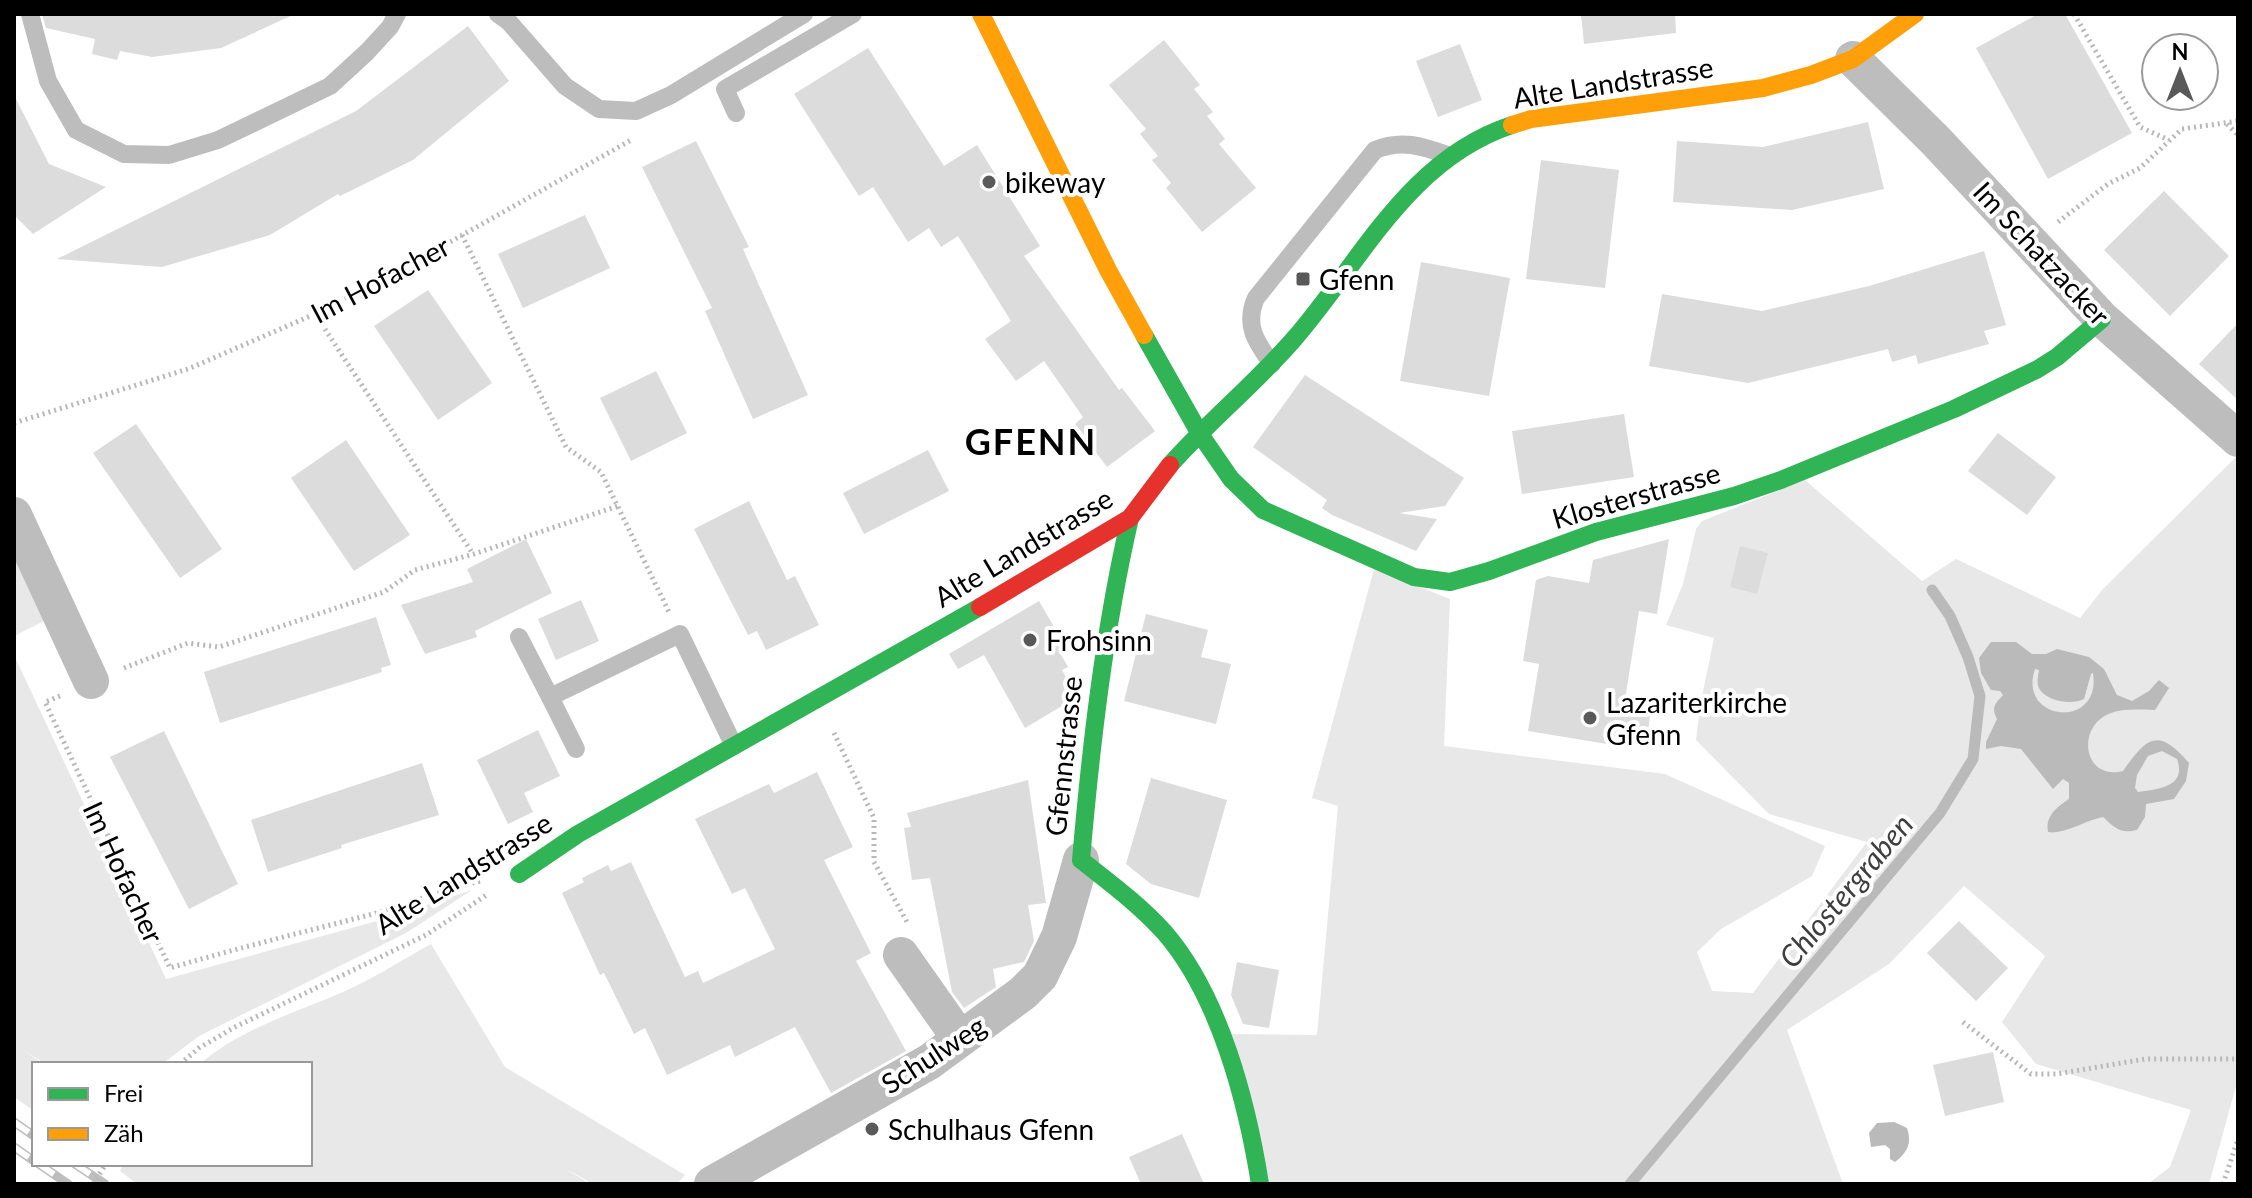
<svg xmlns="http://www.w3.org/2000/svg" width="2252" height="1198" viewBox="0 0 2252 1198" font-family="Lato,sans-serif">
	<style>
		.green { fill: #e8e8e8 }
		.water { fill: #bababa; fill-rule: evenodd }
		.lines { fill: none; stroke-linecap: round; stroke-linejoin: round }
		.stream { stroke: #bababa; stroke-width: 11 }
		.building { fill: #dcdcdc }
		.path { stroke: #b8b8b8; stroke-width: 5; stroke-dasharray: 2 4; stroke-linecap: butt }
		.lane { stroke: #bdbdbd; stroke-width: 18 }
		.street { stroke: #bdbdbd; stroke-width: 36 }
		.fast { stroke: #30b455; stroke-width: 18 }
		.slow { stroke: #ff9f0a; stroke-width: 18 }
		.jam { stroke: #e5322d; stroke-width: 18 }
		.rail-casing { stroke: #bdbdbd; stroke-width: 9 }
		.rail { stroke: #fff; stroke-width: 6; stroke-dasharray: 18; stroke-linecap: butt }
		.path-bridge { stroke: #b8b8b8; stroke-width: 5; stroke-dasharray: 2 4; stroke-linecap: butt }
		.poi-dot { fill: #595959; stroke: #fff; stroke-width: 3 }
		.labels { text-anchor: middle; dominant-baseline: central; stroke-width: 8; stroke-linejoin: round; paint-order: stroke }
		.street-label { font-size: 28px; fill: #000; stroke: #fff }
		.poi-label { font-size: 28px; fill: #000; stroke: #fff; text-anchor: start }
		.water-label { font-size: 30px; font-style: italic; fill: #3e3e3e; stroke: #fff }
		.district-label { font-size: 36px; font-weight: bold; letter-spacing: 2px; fill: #000; stroke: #fff }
	</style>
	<rect width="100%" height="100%" fill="#fff"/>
	<!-- green -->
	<g class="green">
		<path d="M2238,455V1079L2209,1184H2148L2170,1167L2191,1110L2036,1064L2002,1022L2045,956L1964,886L1889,964L1787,1030L1843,1184H1269L1229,1034L1317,1035L1338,806L1312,798L1374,569L1450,599L1444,746L1665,774L1825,846L1812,876L1721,929L1697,952L1712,991L1753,993L1867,842L1769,814L1696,740L1700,706L1714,638L1666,625L1683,584L1696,529L1702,521L1805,480L1922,581L1956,559L2080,618L2102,590Z"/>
		<path d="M14,545L48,619L14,636Z"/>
		<path d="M14,655L166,979L377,921L472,890L406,933L199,1036L162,1064H45L21,1048L43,1064H34V1111L14,1097Z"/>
		<path d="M431,944L505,1067L685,1175L677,1184H593L566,1169L590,1184H137L120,1171L124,1164H310V1064H200C239,1029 300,1011 343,992C373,979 402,960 431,944Z"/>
	</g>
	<!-- water -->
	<g class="water">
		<path d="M1991,642H2016L2032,654H2046L2057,649L2089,657L2104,669L2117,695L2132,701L2149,691L2159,680L2169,688L2155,710C2141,710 2124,708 2111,713C2076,725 2082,781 2123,771C2147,737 2158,727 2189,763L2186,781L2174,799L2146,804L2145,817L2137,830C2120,834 2115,828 2103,817C2086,820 2064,835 2048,832C2045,816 2057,807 2069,799V783L2063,779L2053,789L2021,749L2001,746L1986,749V742L1997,719C1991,707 1995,704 2003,695L2000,691L1991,690L1981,673L1979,658ZM2035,669L2039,670C2038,677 2036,684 2040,690C2049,702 2072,705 2084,699L2091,674L2093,673C2102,730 2017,722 2035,669ZM2162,751L2177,759C2187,787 2159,789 2138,792L2135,788L2137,775L2148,756Z"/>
		<path d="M1894,1122L1907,1128C1912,1143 1908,1152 1895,1162L1890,1159V1149L1885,1145L1871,1147L1869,1133L1877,1123Z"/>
	</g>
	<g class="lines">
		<!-- stream -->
		<path class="stream" d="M1630,1184L1940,813L1973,759L1980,696L1968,657L1950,616L1932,590"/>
	</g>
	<!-- building -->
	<g class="building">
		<path d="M42,14H295L221,48L152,57L120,51L117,60L92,54L95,39L46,28Z"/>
		<path d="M1581,14H1675L1676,33L1584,44Z"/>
		<path d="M2038,14H2065L2132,133L2048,179L1976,48Z"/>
		<path d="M468,26L509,81L413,160L340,196L338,194L270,235L162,267L57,259L356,111Z"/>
		<path d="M1164,40L1200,85L1194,89L1213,112L1207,116L1225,139L1219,144L1256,188L1202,232L1166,188L1171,183L1152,160L1158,156L1140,134L1146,129L1109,85Z"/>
		<path d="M1460,44L1482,100L1438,117L1416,61Z"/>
		<path d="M868,48L944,166L977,145L1040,246L1024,256L1119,390L1122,388L1155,431L1107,467L1075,424L1083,417L1044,361L1016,381L985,339L1011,321L958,236L941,247L929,228L908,242L873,187L859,196L794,94Z"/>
		<path d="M14,95L49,164L106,187L33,234L14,215Z"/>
		<path d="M1868,122L1884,189L1792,210L1673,202L1677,141L1763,147Z"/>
		<path d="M696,141L749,247L743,249L808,395L753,419L705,311L712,308L642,167Z"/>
		<path d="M1541,160L1619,170L1605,288L1526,279Z"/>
		<path d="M2164,191L2229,256L2170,316L2104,250Z"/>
		<path d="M585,215L610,268L523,308L498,254Z"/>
		<path d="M1984,251L2006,325L1984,331L1989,344L1918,364L1916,355L1892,362L1888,349L1748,383L1649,366L1662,294L1762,311L1869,286Z"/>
		<path d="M1421,262L1510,278L1489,396L1400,381Z"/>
		<path d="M428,290L492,383L438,420L374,326Z"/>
		<path d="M2238,323V400L2199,364Z"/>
		<path d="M656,371L687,433L631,461L600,398Z"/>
		<path d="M1305,375L1464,478L1445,506L1399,513L1437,519L1416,551L1332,515L1322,508L1327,500L1253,447Z"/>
		<path d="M1624,414L1634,477L1522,494L1512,431Z"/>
		<path d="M136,424L222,549L180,578L93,453Z"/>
		<path d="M1998,433L2056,477L2027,515L1968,471Z"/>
		<path d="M346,440L410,535L354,571L291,478Z"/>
		<path d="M928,450L949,491L864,534L843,493Z"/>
		<path d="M749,501L787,580L795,576L819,625L766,650L757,631L748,635L694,529Z"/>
		<path d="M526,539L552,593L475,631L477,637L425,654L401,605L473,582L467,569Z"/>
		<path d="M1669,539L1657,614L1639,611L1625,700L1652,704L1646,743L1614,738L1613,745L1528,731L1539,664L1523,661L1536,580L1548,576L1589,583L1593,560Z"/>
		<path d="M1740,546L1768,553L1757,594L1730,587Z"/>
		<path d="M581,600L599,641L556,660L538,619Z"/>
		<path d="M1039,601L1067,649L1060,653L1068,667L1062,670L1073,689L1072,700L1025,728L984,655L958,669L949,654Z"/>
		<path d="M1146,614L1208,630L1201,657L1231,664L1216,724L1124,701Z"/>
		<path d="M376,617L391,665L381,668L382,672L220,723L204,672Z"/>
		<path d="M538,730L560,776L524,793L533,812L508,824L477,760Z"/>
		<path d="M164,731L238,884L189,909L110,757Z"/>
		<path d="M422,763L439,815L341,845L342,848L268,872L251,820Z"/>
		<path d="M817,772L853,847L824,860L871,953L856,961L906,1051L831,1093L795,1027L735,1057L730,1045L667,1075L645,1028L634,1034L604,973L600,975L562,893L584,882L582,878L608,865L611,871L631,862L685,977L698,971L703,983L775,949L745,888L732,894L695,819L769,784L774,793Z"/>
		<path d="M1151,778L1227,800L1199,898L1151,884L1126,864Z"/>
		<path d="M1028,780L1046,903L1028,905L1034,941L1024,962L993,969L996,987L964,1008L952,992L930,878L912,880L904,828L911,827L907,813Z"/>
		<path d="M1959,921L2008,968L1976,1001L1927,953Z"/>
		<path d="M1237,962L1279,970L1269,1028L1243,1024L1231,995Z"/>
		<path d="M1993,1052L2004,1102L1945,1116L1933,1065Z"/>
		<path d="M1182,1134L1204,1184H1141L1129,1157Z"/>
	</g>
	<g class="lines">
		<!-- path -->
		<g class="path">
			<path d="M2074,14L2140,127L2169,140"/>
			<path d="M2227,124L2238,135"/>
			<path d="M2058,222L2108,184L2140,168L2182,129L2238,121"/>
			<path d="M462,235L566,447L601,472L669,612"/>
			<path d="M315,314L473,554"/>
			<path d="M14,423L188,369L315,314L402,269L633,139"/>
			<path d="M124,668L188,643L219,647L384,592L415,570L474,554L618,506"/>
			<path d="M60,696L45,702L170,968C234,949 300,933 365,916C405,906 442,889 482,881"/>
			<path d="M834,733L874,818V862L907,922"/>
			<path d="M1963,1022L2031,1074H2057L2145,1059H2238"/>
			<path d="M180,1064L199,1048L235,1027L426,935L488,894"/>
			<path d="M2223,1184L2238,1139"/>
		</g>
		<!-- lane -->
		<g class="lane">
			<path d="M30,14L48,81L76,130L124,154L169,155L218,140L330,86L367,52L390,27L397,14"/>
			<path d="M498,14L509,22L565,86L599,109L636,111L671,95L804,14"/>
			<path d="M736,113L725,89L853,14"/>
			<path d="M1272,364C1256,342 1244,325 1256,298L1375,150C1401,139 1422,146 1447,155"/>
			<path d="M519,637L550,697L680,634L734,746"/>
			<path d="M550,697L576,749"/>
		</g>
		<!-- street -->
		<g class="street">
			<path d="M1853,59L1936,141L2102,319L2238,439"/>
			<path d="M14,515L91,681"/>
			<path d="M901,955L960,1039"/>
			<path d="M712,1184L929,1062L1023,993L1040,976L1059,937L1081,860"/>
		</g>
		<!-- fast -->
		<g class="fast">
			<path d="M1144,335L1200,434L1231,479L1263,510L1414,577L1450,582L1489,571L1596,532L1734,496L1781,480L1954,409L2036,370L2057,357L2102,319"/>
			<path d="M1170,465C1209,421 1255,384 1294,339C1361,262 1408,159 1512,125"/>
			<path d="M1130,518C1104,631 1091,745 1081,860C1110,883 1140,905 1165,933C1220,997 1247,1102 1260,1184"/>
			<path d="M519,874L578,834L980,607"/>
		</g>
		<!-- slow -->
		<g class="slow">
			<path d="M981,14L1108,270L1144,335"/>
			<path d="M1512,125L1531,119L1763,88L1811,75L1853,59L1915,14"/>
		</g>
		<!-- jam -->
		<path class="jam" d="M980,607L1130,518L1170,465"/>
		<defs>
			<g id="rail">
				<path d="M14,1122L34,1136"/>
				<path d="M14,1147L34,1161"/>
				<path d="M39,1164L68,1184"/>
				<path d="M75,1164L105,1184"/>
			</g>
		</defs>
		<!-- rail casing -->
		<use href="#rail" class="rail-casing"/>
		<!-- rail -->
		<use href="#rail" class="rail"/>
		<!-- path-bridge -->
		<path class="path-bridge" d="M93,1184L106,1164"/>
	</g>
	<!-- markers -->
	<g class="poi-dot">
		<circle cx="989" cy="182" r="8"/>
		<rect x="1295" y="271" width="16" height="16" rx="4"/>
		<circle cx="1030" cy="640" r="8"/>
		<circle cx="1590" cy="718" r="8"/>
		<circle cx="872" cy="1129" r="8"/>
	</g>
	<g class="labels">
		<!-- street labels -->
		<g class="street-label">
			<text transform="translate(1613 82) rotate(-9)">Alte Landstrasse</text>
			<text transform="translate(2042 253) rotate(47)">Im Schatzacker</text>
			<text transform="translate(380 279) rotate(-28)">Im Hofacher</text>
			<text transform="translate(1636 495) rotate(-16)">Klosterstrasse</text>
			<text transform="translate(1023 547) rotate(-31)">Alte Landstrasse</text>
			<text transform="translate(1063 756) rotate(-84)">Gfennstrasse</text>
			<text transform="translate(124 872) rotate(65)">Im Hofacher</text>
			<text transform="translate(463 873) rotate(-32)">Alte Landstrasse</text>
			<text transform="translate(933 1054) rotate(-33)">Schulweg</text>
		</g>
		<!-- poi labels -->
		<g class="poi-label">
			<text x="1005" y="182">bikeway</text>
			<text x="1319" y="279">Gfenn</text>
			<text x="1046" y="640">Frohsinn</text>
			<text x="1606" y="702">Lazariterkirche<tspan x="1606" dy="32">Gfenn</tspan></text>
			<text x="888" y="1129">Schulhaus Gfenn</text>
		</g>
		<!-- water labels -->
		<g class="water-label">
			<text transform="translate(1845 890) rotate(-50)">Chlostergraben</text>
		</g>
		<!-- district labels -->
		<g class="district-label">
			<text x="1031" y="441">GFENN</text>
		</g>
	</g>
	<!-- border -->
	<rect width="2252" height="1198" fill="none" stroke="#000000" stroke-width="32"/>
	<!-- legend -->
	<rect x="32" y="1062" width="280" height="104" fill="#ffffff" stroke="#999999" stroke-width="2"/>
	<rect x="48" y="1088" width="40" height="12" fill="#30b455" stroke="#999999" stroke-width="2"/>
	<text x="104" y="1102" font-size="24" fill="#000000">Frei</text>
	<rect x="48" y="1128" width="40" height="12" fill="#ff9f0a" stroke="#999999" stroke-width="2"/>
	<text x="104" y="1142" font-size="24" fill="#000000">Zäh</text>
	<!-- north arrow -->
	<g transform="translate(2180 72)"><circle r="38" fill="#ffffff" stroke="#999999" stroke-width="2"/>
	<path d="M0-6L14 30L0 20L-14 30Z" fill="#595959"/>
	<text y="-12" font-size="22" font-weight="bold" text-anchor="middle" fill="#000000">N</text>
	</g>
</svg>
